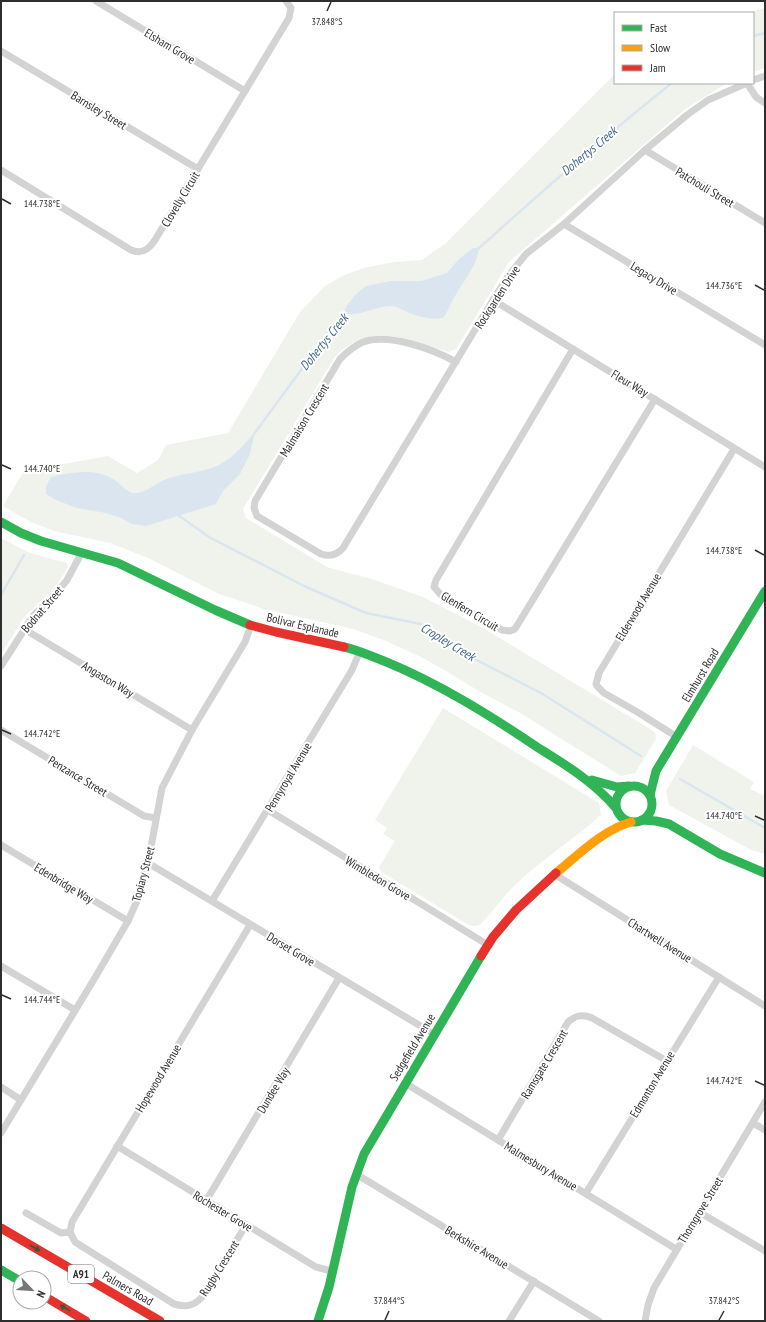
<svg xmlns="http://www.w3.org/2000/svg" width="766" height="1322" viewBox="0 0 766 1322" font-family="'PT Sans Narrow',sans-serif">
	<style>
		.green { fill: #eff3ec }
		.water { fill: #dae5ef }
		.lines { fill: none; stroke-linecap: round; stroke-linejoin: round }
		.stream { stroke: #dae5ef; stroke-width: 2.5 }
		.street { stroke: #d3d3d3; stroke-width: 7 }
		.fast { stroke: #30b455; stroke-width: 9 }
		.slow { stroke: #ff9f0a; stroke-width: 9 }
		.jam { stroke: #e5322d; stroke-width: 9 }
		.oneway { fill: #2f5d3c }
		.ticks { fill: none; stroke: #2e2e2e; stroke-width: 1.5 }
		.labels { text-anchor: middle; dominant-baseline: central; stroke-width: 4; stroke-linejoin: round; paint-order: stroke }
		.shield { fill: #fff; stroke: #6d6d6d; stroke-width: 1 }
		.shield-label { font-size: 11px; font-weight: bold; fill: #2e2e2e }
		.street-label { font-size: 12px; fill: #2e2e2e; stroke: #fff }
		.water-label { font-size: 13px; font-style: italic; fill: #436888; stroke: #fff }
		.ticks-label { font-size: 10px; text-anchor: middle; fill: #2e2e2e; stroke: #fff; stroke-width: 4; stroke-linejoin: round; paint-order: stroke }
	</style>
	<rect width="100%" height="100%" fill="#fff"/>
	<!-- green -->
	<g class="green">
		<path d="M765,8V68L753,72V13H746Z"/>
		<path d="M615,74V83H727L685,109L509,262L456,349L449,352C406,340 370,319 334,358L243,509L246,518L327,567L375,580L423,597L485,629L655,732L656,739L635,773L621,776L520,713L477,690L448,672L421,657L386,641L353,629L264,609L219,594L148,558L110,543L54,531L29,521L3,506L24,471L108,456L137,473L158,460L166,445L228,433L300,312L325,286L344,275L364,268L394,262L422,260L446,243Z"/>
		<path d="M1,538L30,553L67,563L68,567L56,587L24,617L1,654Z"/>
		<path d="M443,708L599,803L601,815C572,841 539,861 511,889C505,895 484,923 479,925C475,927 471,926 467,924L381,872L379,867L395,841L383,834L387,828L375,820Z"/>
		<path d="M693,745L754,782L750,789L765,796V854L751,850L669,805L666,791Z"/>
	</g>
	<!-- water -->
	<g class="water">
		<path d="M473,248H479C477,266 464,280 455,296C450,304 449,310 443,318C431,320 419,317 407,312C403,310 397,307 393,306C377,305 358,318 344,313L346,307L354,296L366,286L391,281H421L447,273L459,259Z"/>
		<path d="M255,432L250,454L240,474L223,491L216,504L146,526L132,524L121,518L106,513L77,508L56,500L46,494V486L51,477C71,472 95,468 113,479C120,483 125,491 133,493C143,495 155,484 164,480C181,473 202,473 219,465C234,457 245,444 255,432Z"/>
	</g>
	<g class="lines">
		<!-- stream -->
		<g class="stream">
			<path d="M753,36L765,33"/>
			<path d="M477,250C540,193 605,136 672,83"/>
			<path d="M254,434L331,329L346,313"/>
			<path d="M178,515L209,537L304,586L366,613L421,624L457,650L541,693L641,756"/>
			<path d="M1,595L24,555"/>
			<path d="M680,779L765,828"/>
		</g>
		<!-- street -->
		<g class="street">
			<path d="M96,1L245,91"/>
			<path d="M1,51L198,169"/>
			<path d="M753,80L765,76"/>
			<path d="M747,83L756,97L765,103"/>
			<path d="M645,150L765,223"/>
			<path d="M1,170L131,250C142,255 149,249 155,240L289,18L291,8L286,1"/>
			<path d="M564,224L765,345"/>
			<path d="M493,300L765,467"/>
			<path d="M573,349L436,580L434,587L441,595L502,630L510,631L515,629L655,399"/>
			<path d="M456,362C433,349 389,333 363,342C354,346 347,352 340,359L255,501L254,508L257,516L321,554C330,557 337,555 343,548L493,300L509,275L526,254L564,224L645,150L687,115L708,100L747,83"/>
			<path d="M24,629L192,730"/>
			<path d="M1,666L33,616L58,591L67,580L82,552"/>
			<path d="M1,730L144,816L156,818"/>
			<path d="M677,737L639,713L604,693L598,687L596,684L599,673L734,449"/>
			<path d="M268,810L488,945"/>
			<path d="M1,845L128,921"/>
			<path d="M148,863L434,1034"/>
			<path d="M554,874L765,1006"/>
			<path d="M212,901L352,670L360,651"/>
			<path d="M1,966L75,1010"/>
			<path d="M405,1083L676,1249"/>
			<path d="M1,1087L21,1100"/>
			<path d="M753,1123L765,1130"/>
			<path d="M1,1133L96,976L128,921L140,894L148,863L162,788L192,730L245,642L251,625"/>
			<path d="M498,1140L568,1022C576,1015 583,1014 592,1018L667,1061"/>
			<path d="M117,1146L316,1267L331,1271"/>
			<path d="M356,1174L599,1321"/>
			<path d="M586,1193L719,977"/>
			<path d="M206,1201L339,978"/>
			<path d="M699,1212L765,1251"/>
			<path d="M26,1213L61,1233L70,1232L75,1242L174,1304C185,1307 193,1307 202,1297L246,1225"/>
			<path d="M70,1232L72,1222L250,925"/>
			<path d="M509,1321L534,1281"/>
			<path d="M645,1321L648,1305L654,1288L765,1102"/>
		</g>
		<!-- fast -->
		<g class="fast">
			<path d="M1,522L21,533L41,541L118,563L215,610L250,625"/>
			<path d="M344,647C358,650 371,656 384,661C438,683 488,714 537,747C566,765 594,782 616,808"/>
			<path d="M592,780L617,787L629,786"/>
			<circle cx="634" cy="804" r="18"/>
			<path d="M650,795L656,771L765,591"/>
			<path d="M642,820L656,821L669,824L720,854L765,873"/>
			<path d="M1,1270L20,1281"/>
			<path d="M318,1321L329,1287L352,1187L364,1154L481,956"/>
		</g>
		<!-- slow -->
		<path class="slow" d="M556,873C578,855 603,830 631,822"/>
		<!-- jam -->
		<g class="jam">
			<path d="M250,625L276,632L344,647"/>
			<path d="M481,956L493,937L516,910L556,873"/>
			<path d="M1,1228L160,1321"/>
			<path d="M44,1296L86,1321"/>
		</g>
	</g>
	<!-- one-way arrows -->
	<defs><path id="oneway-solid" d="M-6-.8H1V-3.2L6.5 0L1 3.2V.8H-6Z"/></defs>
	<g class="oneway">
		<use href="#oneway-solid" transform="translate(35 1248) rotate(30)"/>
		<use href="#oneway-solid" transform="translate(65 1308) rotate(-149)"/>
	</g>
	<!-- ticks -->
	<path class="ticks" d="M327,11L331,2M2,199L11,204M755,285L764,290M2,465L11,469M755,550L764,555M2,730L11,734M755,816L764,820M2,995L11,999M755,1081L764,1085M385,1320L389,1311M719,1320L724,1311"/>
	<g class="labels">
		<!-- shield labels -->
		<rect class="shield" x="68" y="1265" width="26" height="18" rx="3"/>
		<g class="shield-label">
			<text x="81" y="1274">A91</text>
		</g>
		<!-- street labels -->
		<g class="street-label">
			<text transform="translate(170 46) rotate(31)">Elsham Grove</text>
			<text transform="translate(99 110) rotate(31)">Barnsley Street</text>
			<text transform="translate(705 187) rotate(31)">Patchouli Street</text>
			<text transform="translate(180 199) rotate(-59)">Clovelly Circuit</text>
			<text transform="translate(654 278) rotate(31)">Legacy Drive</text>
			<text transform="translate(497 297) rotate(-57)">Rockgarden Drive</text>
			<text transform="translate(630 383) rotate(31)">Fleur Way</text>
			<text transform="translate(304 420) rotate(-59)">Malmaison Crescent</text>
			<text transform="translate(638 607) rotate(-59)">Elderwood Avenue</text>
			<text transform="translate(42 609) rotate(-49)">Bodnat Street</text>
			<text transform="translate(470 611) rotate(31)">Glenfern Circuit</text>
			<text transform="translate(303 625) rotate(13)">Bolivar Esplanade</text>
			<text transform="translate(700 675) rotate(-59)">Elmhurst Road</text>
			<text transform="translate(108 679) rotate(31)">Angaston Way</text>
			<text transform="translate(78 776) rotate(31)">Penzance Street</text>
			<text transform="translate(288 777) rotate(-59)">Pennyroyal Avenue</text>
			<text transform="translate(143 874) rotate(-75)">Topiary Street</text>
			<text transform="translate(378 878) rotate(31)">Wimbledon Grove</text>
			<text transform="translate(64 883) rotate(31)">Edenbridge Way</text>
			<text transform="translate(660 940) rotate(32)">Chartwell Avenue</text>
			<text transform="translate(291 949) rotate(31)">Dorset Grove</text>
			<text transform="translate(412 1047) rotate(-59)">Sedgefield Avenue</text>
			<text transform="translate(544 1064) rotate(-59)">Ramsgate Crescent</text>
			<text transform="translate(158 1078) rotate(-59)">Hopewood Avenue</text>
			<text transform="translate(652 1084) rotate(-59)">Edmonton Avenue</text>
			<text transform="translate(273 1090) rotate(-59)">Dundee Way</text>
			<text transform="translate(541 1166) rotate(31)">Malmesbury Avenue</text>
			<text transform="translate(700 1210) rotate(-59)">Thorngrove Street</text>
			<text transform="translate(223 1211) rotate(31)">Rochester Grove</text>
			<text transform="translate(477 1247) rotate(31)">Berkshire Avenue</text>
			<text transform="translate(219 1268) rotate(-58)">Rugby Crescent</text>
			<text transform="translate(128 1288) rotate(30)">Palmers Road</text>
		</g>
		<!-- water labels -->
		<g class="water-label">
			<text transform="translate(589 151) rotate(-40)">Dohertys Creek</text>
			<text transform="translate(324 342) rotate(-51)">Dohertys Creek</text>
			<text transform="translate(448 642) rotate(31)">Cropley Creek</text>
		</g>
	</g>
	<g class="ticks-label">
		<text x="327" y="25">37.848°S</text>
		<text x="42" y="207">144.738°E</text>
		<text x="724" y="289">144.736°E</text>
		<text x="42" y="472">144.740°E</text>
		<text x="724" y="554">144.738°E</text>
		<text x="42" y="737">144.742°E</text>
		<text x="724" y="819">144.740°E</text>
		<text x="42" y="1003">144.744°E</text>
		<text x="724" y="1084">144.742°E</text>
		<text x="389" y="1304">37.844°S</text>
		<text x="724" y="1304">37.842°S</text>
	</g>
	<!-- border -->
	<rect width="766" height="1322" fill="none" stroke="#2e2e2e" stroke-width="4"/>
	<!-- legend -->
	<rect x="614" y="12" width="140" height="72" fill="#ffffff" stroke="#ababab"/>
	<rect x="622" y="25" width="20" height="6" fill="#30b455" stroke="#ababab"/>
	<text x="650" y="32" font-size="12" fill="#2e2e2e">Fast</text>
	<rect x="622" y="45" width="20" height="6" fill="#ff9f0a" stroke="#ababab"/>
	<text x="650" y="52" font-size="12" fill="#2e2e2e">Slow</text>
	<rect x="622" y="65" width="20" height="6" fill="#e5322d" stroke="#ababab"/>
	<text x="650" y="72" font-size="12" fill="#2e2e2e">Jam</text>
	<!-- north arrow -->
	<g transform="translate(32 1290) rotate(115)"><circle r="19" fill="#ffffff" stroke="#ababab"/>
	<path d="M0-3L7 15L0 10L-7 15Z" fill="#777777"/>
	<text y="-6" font-size="11" font-weight="bold" text-anchor="middle" fill="#2e2e2e">N</text>
	</g>
</svg>
